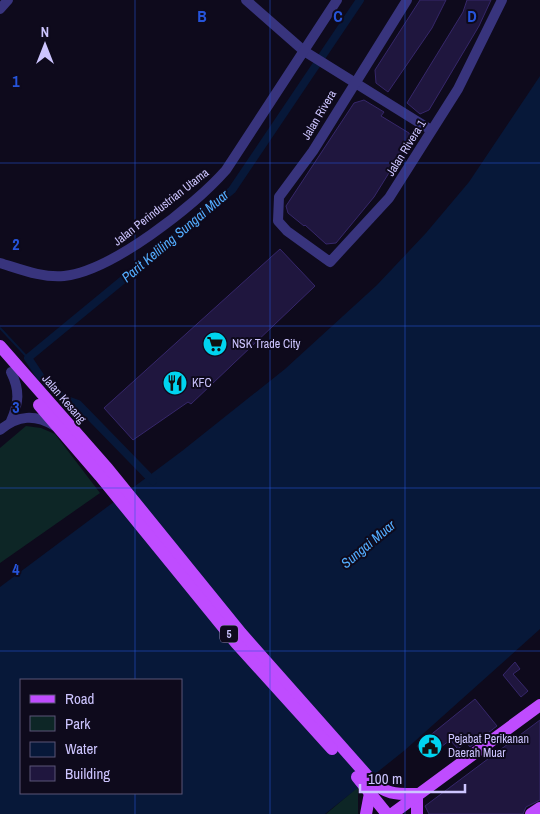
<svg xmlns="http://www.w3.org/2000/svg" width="540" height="814" viewBox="0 0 540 814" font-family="'Archivo Narrow',sans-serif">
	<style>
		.green { fill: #0d2626 }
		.water { fill: #071839; fill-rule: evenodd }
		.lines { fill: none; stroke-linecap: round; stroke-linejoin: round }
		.stream { stroke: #071839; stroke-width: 2 }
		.canal { stroke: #071839; stroke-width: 8 }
		.building { fill: #1f163e; stroke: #36276a }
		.minor { stroke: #38347d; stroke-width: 10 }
		.major { stroke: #bf4cff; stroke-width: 12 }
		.grid { fill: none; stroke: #2654da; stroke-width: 1; stroke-opacity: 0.55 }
		.labels { text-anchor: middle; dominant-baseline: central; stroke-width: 4; stroke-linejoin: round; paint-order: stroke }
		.shield { fill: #0e0a1c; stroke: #948dbb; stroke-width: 1 }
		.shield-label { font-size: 11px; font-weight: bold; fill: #cdc5ff }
		.street-label { font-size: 12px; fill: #cdc5ff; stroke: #0e0a1c }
		.poi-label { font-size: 12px; fill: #cdc5ff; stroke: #0e0a1c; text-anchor: start }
		.water-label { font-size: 14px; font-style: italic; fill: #53adff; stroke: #0e0a1c }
		.grid-label { font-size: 16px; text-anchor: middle; font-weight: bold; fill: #2654da; stroke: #0e0a1c; stroke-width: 4; stroke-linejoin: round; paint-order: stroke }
	</style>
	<rect width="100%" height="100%" fill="#0e0a1c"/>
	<!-- green -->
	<g class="green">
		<path d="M26,426L41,428L55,434L100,493L0,563V448Z"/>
		<path d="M358,787V814H326Z"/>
	</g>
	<!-- water -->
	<path class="water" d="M540,76V629L405,750L325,814H0V587L182,451L285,369L377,285L426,233L469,182ZM21,680H181V793H21Z"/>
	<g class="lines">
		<!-- stream -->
		<path class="stream" d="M0,328L28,358"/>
		<!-- canal -->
		<g class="canal">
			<path d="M40,376L28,358L232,190L360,0"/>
			<path d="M47,383L64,399L78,404L153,481"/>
		</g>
	</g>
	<!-- building -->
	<g class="building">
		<path d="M420,0H446L432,28L388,92L376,83L375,70Z"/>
		<path d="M467,0H491L479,26L429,110L420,114L407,103L463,12Z"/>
		<path d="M364,100L384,112L381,116L409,133L410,139L374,197L336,243L326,244L305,225L304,226L288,213L286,206L354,103Z"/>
		<path d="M280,249L315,286L191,404L188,402L133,440L104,408Z"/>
		<path d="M515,662L520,669L513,674L528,691L521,697L503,675Z"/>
		<path d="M475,699L497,726L470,747L466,742L458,749L450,740L427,758L417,746Z"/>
		<path d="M540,720V800L526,807L523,814H429L425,806Z"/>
	</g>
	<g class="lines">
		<!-- minor -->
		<g class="minor">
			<path d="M246,0L304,51L431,130"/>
			<path d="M407,0L313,151L279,197L278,221L287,231L330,262L389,198L458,89L502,0"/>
			<path d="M0,9L8,0"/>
			<path d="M0,263C20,269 42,278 64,276C112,271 194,206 226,170L337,0"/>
			<path d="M11,421C19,403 20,390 11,372"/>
			<path d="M0,430C18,415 35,414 55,426"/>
		</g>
		<!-- major -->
		<g class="major">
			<path d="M0,346L108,469L241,633L371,780C385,795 398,794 417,794V814"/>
			<path d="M39,405L100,476L236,643L332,749"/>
			<path d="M357,777L387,814"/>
			<path d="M366,814L370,793"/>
			<path d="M392,814L540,705"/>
			<path d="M531,814L540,808"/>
		</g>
	</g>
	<!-- grid -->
	<path class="grid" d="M135,0V680M270,0V814M405,0V814M0,163H540M0,326H540M0,488H540M0,651H540M135,793V814"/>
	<!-- icons -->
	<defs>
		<symbol id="supermarket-disc" viewBox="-11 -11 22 22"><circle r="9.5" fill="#00d4f0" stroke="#0e0a1c"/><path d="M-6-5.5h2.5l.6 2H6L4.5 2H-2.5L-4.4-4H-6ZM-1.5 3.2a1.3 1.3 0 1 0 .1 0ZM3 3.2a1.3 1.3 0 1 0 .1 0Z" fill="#111"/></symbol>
		<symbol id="restaurant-disc" viewBox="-11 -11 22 22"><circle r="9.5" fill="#00d4f0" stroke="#0e0a1c"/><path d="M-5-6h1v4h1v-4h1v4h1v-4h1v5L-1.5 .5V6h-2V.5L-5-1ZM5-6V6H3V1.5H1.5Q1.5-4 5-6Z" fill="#111"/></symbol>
		<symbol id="civic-disc" viewBox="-11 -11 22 22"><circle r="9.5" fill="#00d4f0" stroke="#0e0a1c"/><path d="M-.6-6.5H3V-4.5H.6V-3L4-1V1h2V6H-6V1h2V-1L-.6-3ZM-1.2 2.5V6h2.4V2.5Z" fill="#111"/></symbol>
	</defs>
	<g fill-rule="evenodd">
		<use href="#supermarket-disc" x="201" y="330" width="28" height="28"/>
		<use href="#restaurant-disc" x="161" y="369" width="28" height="28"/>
		<use href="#civic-disc" x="416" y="732" width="28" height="28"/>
	</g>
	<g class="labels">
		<!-- shield labels -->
		<rect class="shield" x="220" y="625.5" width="18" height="17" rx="4"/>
		<g class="shield-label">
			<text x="229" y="634">5</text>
		</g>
		<!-- street labels -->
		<g class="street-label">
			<text transform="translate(319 115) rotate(-59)">Jalan Rivera</text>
			<text transform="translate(406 148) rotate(-58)">Jalan Rivera 1</text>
			<text transform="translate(161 207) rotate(-38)">Jalan Perindustrian Utama</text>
			<text transform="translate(64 399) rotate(49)">Jalan Kesang</text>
		</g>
		<!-- poi labels -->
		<g class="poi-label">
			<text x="232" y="344">NSK Trade City</text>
			<text x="192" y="383">KFC</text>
			<text x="448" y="739">Pejabat Perikanan<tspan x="448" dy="14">Daerah Muar</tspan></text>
		</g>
		<!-- water labels -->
		<g class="water-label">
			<text transform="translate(175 236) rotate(-40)">Parit Keliling Sungai Muar</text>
			<text transform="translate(368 544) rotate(-40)">Sungai Muar</text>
		</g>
	</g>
	<g class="grid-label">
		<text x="202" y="22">B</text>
		<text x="338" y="22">C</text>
		<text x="472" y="22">D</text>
		<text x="16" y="87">1</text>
		<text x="16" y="250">2</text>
		<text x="16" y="413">3</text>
		<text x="16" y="575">4</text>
	</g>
	<!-- legend -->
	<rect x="20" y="679" width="162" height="115" fill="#0e0a1c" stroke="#5a5577"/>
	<rect x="30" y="695" width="25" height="8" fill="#bf4cff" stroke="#5a5577"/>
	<text x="65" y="704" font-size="15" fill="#cdc5ff">Road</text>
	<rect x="30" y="716" width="25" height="15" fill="#0d2626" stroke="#5a5577"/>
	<text x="65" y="729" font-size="15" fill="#cdc5ff">Park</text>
	<rect x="30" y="742" width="25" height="15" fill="#071839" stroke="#5a5577"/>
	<text x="65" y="754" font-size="15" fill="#cdc5ff">Water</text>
	<rect x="30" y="766" width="25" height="15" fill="#1f163e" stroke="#5a5577"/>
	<text x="65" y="779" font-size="15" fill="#cdc5ff">Building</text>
	<!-- north arrow -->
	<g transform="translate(45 45)" stroke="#0e0a1c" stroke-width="4" paint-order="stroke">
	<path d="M0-4L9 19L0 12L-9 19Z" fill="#cdc5ff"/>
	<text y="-8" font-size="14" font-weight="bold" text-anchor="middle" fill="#cdc5ff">N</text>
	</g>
	<!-- scale -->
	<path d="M360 784v8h105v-8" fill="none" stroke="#cdc5ff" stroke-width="2.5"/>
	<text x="368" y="784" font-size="15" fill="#cdc5ff" stroke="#0e0a1c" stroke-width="4" paint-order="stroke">100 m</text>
</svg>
